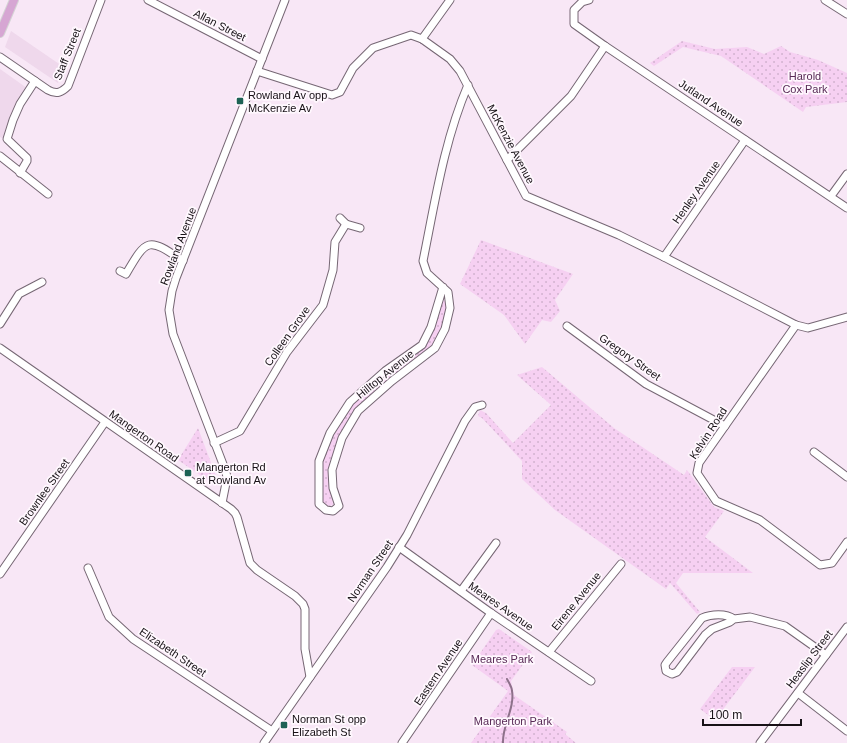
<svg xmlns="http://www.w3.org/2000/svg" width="847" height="743" viewBox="0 0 847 743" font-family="Arial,sans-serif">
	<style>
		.built { fill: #efd8ec }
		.park { fill: url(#park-dots) }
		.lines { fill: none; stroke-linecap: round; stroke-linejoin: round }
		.stream { stroke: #8d718a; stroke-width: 2 }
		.minor-casing { stroke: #766774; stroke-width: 9 }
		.major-casing { stroke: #d5d4d5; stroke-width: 10 }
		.minor { stroke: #fff; stroke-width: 7 }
		.major { stroke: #d6a6d3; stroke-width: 8 }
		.poi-dot { fill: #1d6355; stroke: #fff8fe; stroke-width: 1.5 }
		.labels { text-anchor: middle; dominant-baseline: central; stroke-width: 3.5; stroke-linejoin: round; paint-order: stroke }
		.street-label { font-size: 11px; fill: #171116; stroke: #fff8fe }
		.park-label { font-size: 11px; fill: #582a56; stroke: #fff8fe }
		.poi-label { font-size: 11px; fill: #171116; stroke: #fff8fe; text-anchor: start }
	</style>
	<defs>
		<pattern id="park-dots" width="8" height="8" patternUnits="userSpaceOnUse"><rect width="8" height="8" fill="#f6d0f2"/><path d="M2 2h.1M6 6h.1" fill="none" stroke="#d2b2cf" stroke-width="1.8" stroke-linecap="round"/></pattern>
	</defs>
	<rect width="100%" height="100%" fill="#f8e7f6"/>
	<!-- built -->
	<g class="built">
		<path d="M11,31L65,68L58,83L5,47Z"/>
		<path d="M0,69L31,91L4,139L0,137Z"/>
	</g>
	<!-- park -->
	<g class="park">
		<path d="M682,41L715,49L747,47L764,54L781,46L790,52L818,60L847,73V102L806,107L803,112L721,56L683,47L654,66L650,63Z"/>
		<path d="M481,240L573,274L555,300L560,311L551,322L542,320L525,344L504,315L460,284Z"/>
		<path d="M442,299L447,303C446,317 443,331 434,343C429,351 419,358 412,364C392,379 369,394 353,413C342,425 331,456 328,472C327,483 332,494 333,505L327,506L323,502L321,488L322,465L326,447L340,422L353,401L378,381L424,347L433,331Z"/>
		<path d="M542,367L614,428L684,475L687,470L714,507L724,511L705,537L753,573H683L676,583L700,612L697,614L670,583L666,589L555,510L522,479V461L482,418L478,416L480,410L486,413L513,443L551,405L517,375Z"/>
		<path d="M198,428L219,484L216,486L178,460Z"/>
		<path d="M499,629L532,652L511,681L514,695L567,732L565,734L576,743H471L508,691L472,665L496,630Z"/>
		<path d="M732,667H755L715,720L700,709Z"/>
	</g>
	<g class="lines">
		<!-- stream -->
		<path class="stream" d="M503,743C502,726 515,708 512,691C512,687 509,683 507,679"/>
		<defs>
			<g id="minor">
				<path d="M148,0L262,59"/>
				<path d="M589,0L582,2L574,10V24L605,46L847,208"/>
				<path d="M825,0L847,14"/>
				<path d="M422,39L450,0"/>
				<path d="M0,57L48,90C57,95 62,92 68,86L101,0"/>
				<path d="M257,71L332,95L340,92L353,68L373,48L411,35L422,39L450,59L460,71L526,196L619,235L664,257L796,325L808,328L847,317"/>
				<path d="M0,156L48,194"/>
				<path d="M507,160L571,96L605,46"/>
				<path d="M20,173L27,161V158L7,139L13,120L20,104L35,81"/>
				<path d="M831,196L847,174"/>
				<path d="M340,218L346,224"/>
				<path d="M664,257L745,140"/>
				<path d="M120,271L126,274C147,238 148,237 183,261"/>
				<path d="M443,287L431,327L422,345L385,371L350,402L330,433L319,461V504L326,510L333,511L339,506L333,488L332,470L342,438L358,411L392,381L435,348L445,329L450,308L448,292L427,273L423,261C435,202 444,141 468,85"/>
				<path d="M0,324L19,294L42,282"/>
				<path d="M796,325L699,463L697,473L716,501L760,520L820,565L832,563L847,542"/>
				<path d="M567,326L646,384L725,426"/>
				<path d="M0,348L231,509L235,513L237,517L250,563L257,570L295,596L303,604L305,609V649L310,677"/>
				<path d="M214,443L240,431L287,352L323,305L333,270L335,242L346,224L360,228"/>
				<path d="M814,452L847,477"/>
				<path d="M222,503L227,478L226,472L173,334L169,310L172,291L176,278L285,0"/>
				<path d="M399,547L491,613L591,681"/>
				<path d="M88,568L109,617L133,639L272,731"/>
				<path d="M0,574L105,422"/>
				<path d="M461,591L496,543"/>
				<path d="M734,619C726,613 711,614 702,618L667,662L665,665L666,671L672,674L677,672L705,635L712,629L730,622L734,619L750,617L785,626L826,655"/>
				<path d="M549,652L621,564"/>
				<path d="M798,693L847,731"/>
				<path d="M264,743L387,567L407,535L465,421L475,407L482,405"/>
				<path d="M402,743L491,613"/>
				<path d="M760,743L847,627"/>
			</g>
			<path id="major" d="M0,33L14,0"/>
		</defs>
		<!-- minor casing -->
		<use href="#minor" class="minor-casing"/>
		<!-- major casing -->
		<use href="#major" class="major-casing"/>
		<!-- minor -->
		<use href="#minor" class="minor"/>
		<!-- major -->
		<use href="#major" class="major"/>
	</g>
	<!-- markers -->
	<g class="poi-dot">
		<rect x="236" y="97" width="8" height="8" rx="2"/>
		<rect x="184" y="469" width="8" height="8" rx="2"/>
		<rect x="280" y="721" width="8" height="8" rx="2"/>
	</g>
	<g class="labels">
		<!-- street labels -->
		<g class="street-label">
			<text transform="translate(220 25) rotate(27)">Allan Street</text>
			<text transform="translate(67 54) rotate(-68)">Staff Street</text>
			<text transform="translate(711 103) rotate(34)">Jutland Avenue</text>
			<text transform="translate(511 144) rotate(62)">McKenzie Avenue</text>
			<text transform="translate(696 192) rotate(-55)">Henley Avenue</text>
			<text transform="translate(178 246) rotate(-69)">Rowland Avenue</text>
			<text transform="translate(287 336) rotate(-55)">Colleen Grove</text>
			<text transform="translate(630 357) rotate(35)">Gregory Street</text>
			<text transform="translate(385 374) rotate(-39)">Hilltop Avenue</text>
			<text transform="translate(708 433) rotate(-57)">Kelvin Road</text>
			<text transform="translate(144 436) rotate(35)">Mangerton Road</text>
			<text transform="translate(44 492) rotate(-55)">Brownlee Street</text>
			<text transform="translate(370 571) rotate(-56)">Norman Street</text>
			<text transform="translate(576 601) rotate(-51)">Eirene Avenue</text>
			<text transform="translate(501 606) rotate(35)">Meares Avenue</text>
			<text transform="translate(173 652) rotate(34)">Elizabeth Street</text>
			<text transform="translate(809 659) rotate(-53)">Heaslip Street</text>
			<text transform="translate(438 672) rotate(-56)">Eastern Avenue</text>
		</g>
		<!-- park labels -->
		<g class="park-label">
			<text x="805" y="76">Harold<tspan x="805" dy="13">Cox Park</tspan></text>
			<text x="502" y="659">Meares Park</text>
			<text x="513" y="721">Mangerton Park</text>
		</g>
		<!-- poi labels -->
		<g class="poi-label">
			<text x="248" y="95">Rowland Av opp<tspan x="248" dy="13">McKenzie Av</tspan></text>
			<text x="196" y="467">Mangerton Rd<tspan x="196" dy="13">at Rowland Av</tspan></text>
			<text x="292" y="719">Norman St opp<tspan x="292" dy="13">Elizabeth St</tspan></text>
		</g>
	</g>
	<!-- scale -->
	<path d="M703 719v6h98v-6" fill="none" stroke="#171116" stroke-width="2"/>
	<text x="709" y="719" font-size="12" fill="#171116" stroke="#fff8fe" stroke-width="3" paint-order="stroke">100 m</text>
</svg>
